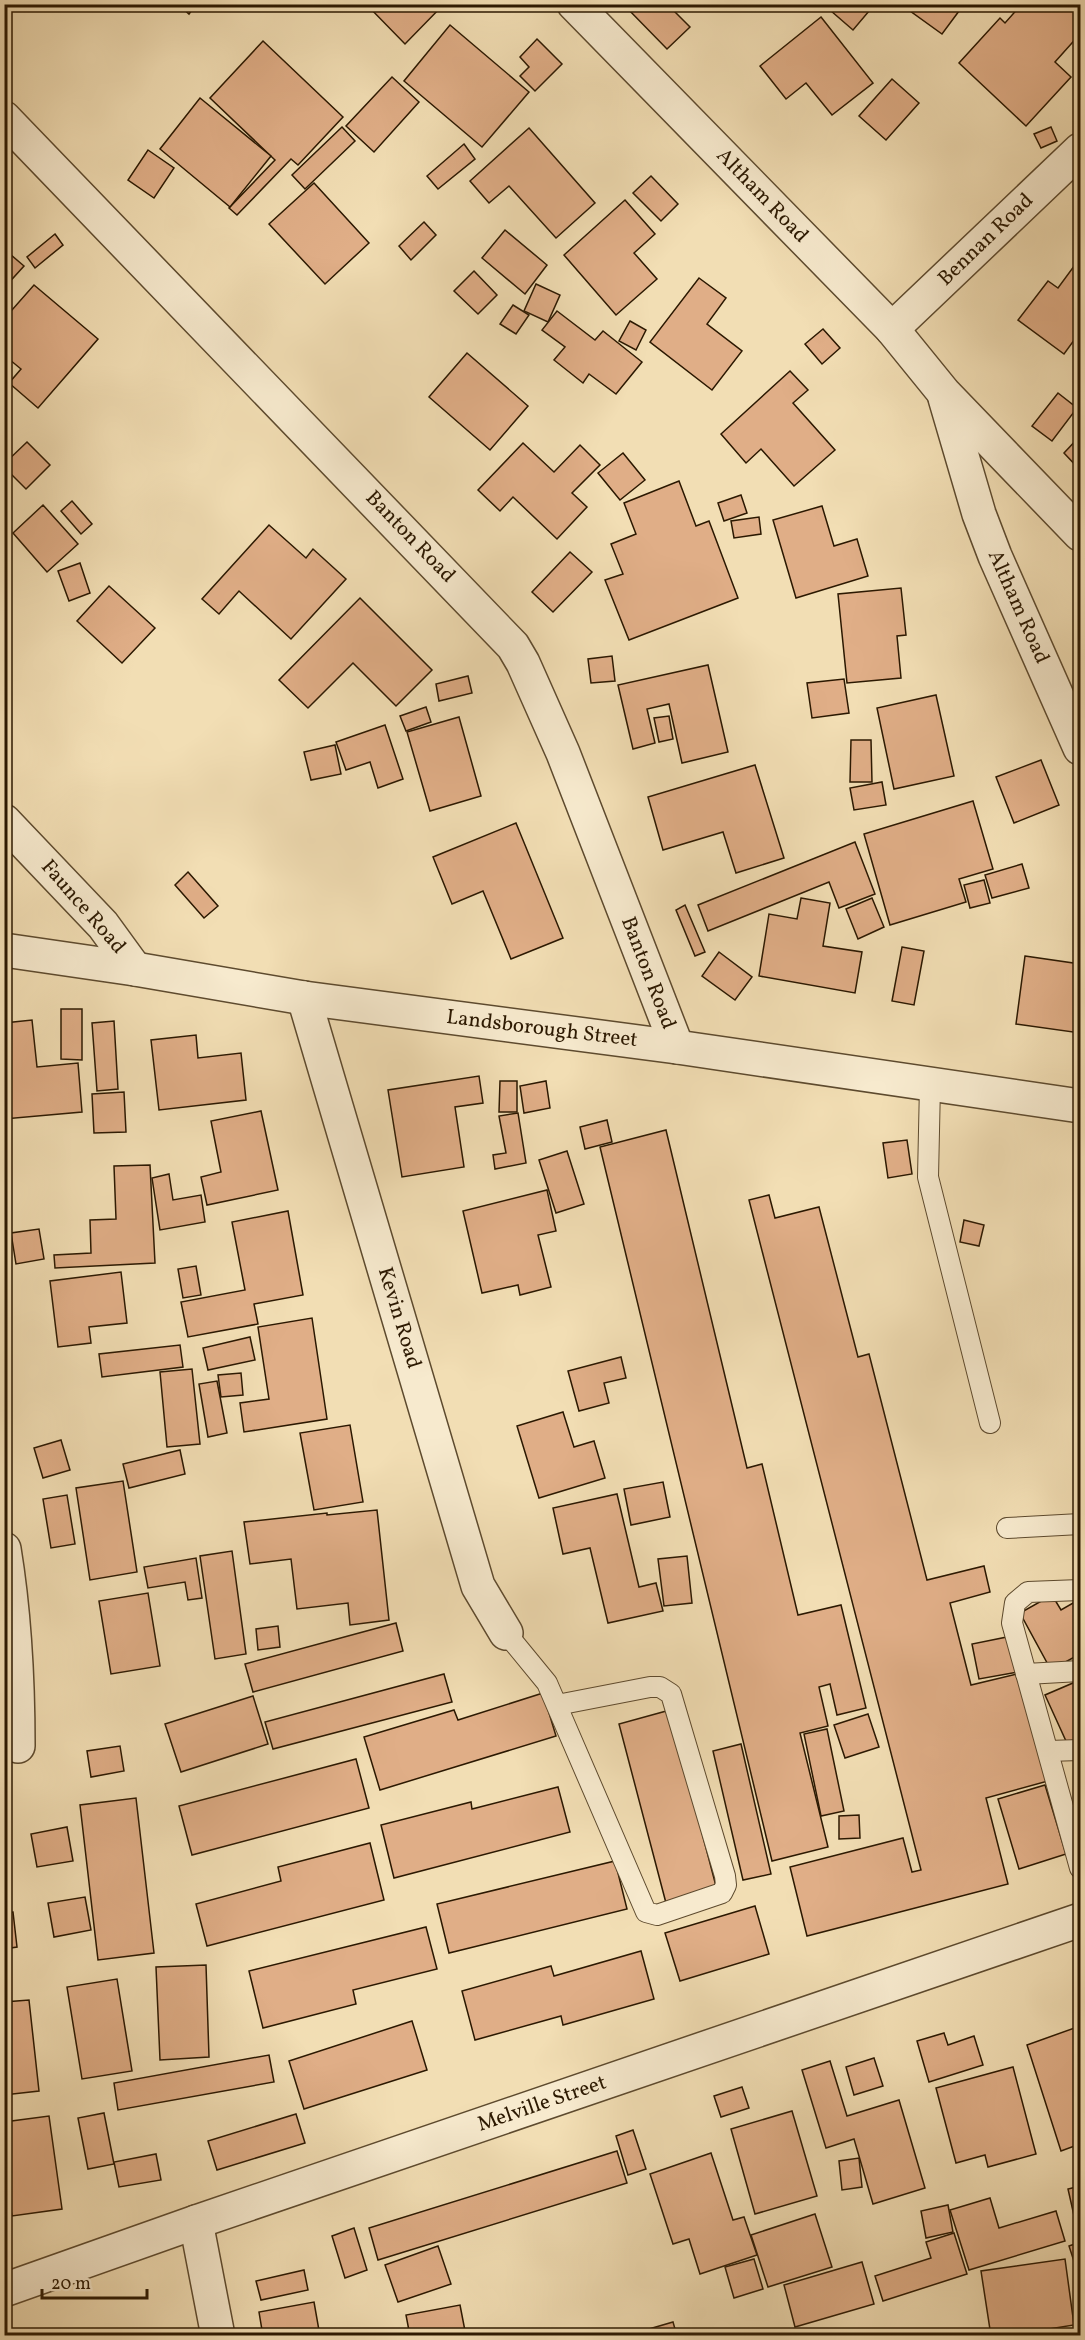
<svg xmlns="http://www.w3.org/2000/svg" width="1085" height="2340" viewBox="0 0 1085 2340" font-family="Vollkorn,serif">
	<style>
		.building { fill: #e0ae87; stroke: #2b1801; stroke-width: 1.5 }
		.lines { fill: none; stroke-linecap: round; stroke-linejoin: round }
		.service-casing { stroke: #5d4a2e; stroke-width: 22 }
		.minor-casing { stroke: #5d4a2e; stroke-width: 36 }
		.service { stroke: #f7eace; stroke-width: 20 }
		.minor { stroke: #f7eace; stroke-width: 33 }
		.labels { text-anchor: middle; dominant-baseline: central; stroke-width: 4.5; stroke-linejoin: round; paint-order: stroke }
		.street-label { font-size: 21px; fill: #2b1801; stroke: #f7eace }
	</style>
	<rect width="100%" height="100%" fill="#f2deb4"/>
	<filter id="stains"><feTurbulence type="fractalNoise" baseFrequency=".00333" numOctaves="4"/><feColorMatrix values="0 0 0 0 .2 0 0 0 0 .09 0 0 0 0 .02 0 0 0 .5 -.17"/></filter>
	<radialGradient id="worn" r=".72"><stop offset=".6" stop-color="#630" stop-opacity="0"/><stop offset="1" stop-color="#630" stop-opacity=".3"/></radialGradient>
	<!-- building -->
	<g class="building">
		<path d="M178,4H196L189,14Z"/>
		<path d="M366,4H444L405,44Z"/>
		<path d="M629,4H667L690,27L667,49L626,7Z"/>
		<path d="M823,4H875L853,30Z"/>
		<path d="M909,4H937L940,7L942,4H959L962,7L942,34L906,8Z"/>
		<path d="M1022,4H1080V34L1055,62L1071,77L1026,126L959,63L1000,18L1005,23Z"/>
		<path d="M821,17L873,83L832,115L806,83L786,99L760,66Z"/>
		<path d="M450,25L529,92L482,147L404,81Z"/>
		<path d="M537,39L562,64L535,91L520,76L529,67L520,57Z"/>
		<path d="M263,41L343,117L298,165L291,159L237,215L229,208L275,160L210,98Z"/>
		<path d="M392,77L419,102L374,152L346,126Z"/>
		<path d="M892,79L919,103L886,140L859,116Z"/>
		<path d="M200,98L271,156L230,207L160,149Z"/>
		<path d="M342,127L355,141L305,189L292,175Z"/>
		<path d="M1051,127L1057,141L1041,148L1034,134Z"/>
		<path d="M529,128L595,203L556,238L509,186L489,203L470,181Z"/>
		<path d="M464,144L475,159L438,189L427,176Z"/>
		<path d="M148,150L174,168L154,198L128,180Z"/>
		<path d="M651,176L678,204L661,221L633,193Z"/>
		<path d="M314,183L369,243L325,284L269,224Z"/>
		<path d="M625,200L655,234L634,253L657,279L616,315L564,255Z"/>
		<path d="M424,222L436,235L411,260L399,246Z"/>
		<path d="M505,230L547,265L525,294L482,258Z"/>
		<path d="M55,234L63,245L35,268L27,257Z"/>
		<path d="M4,249L24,266L4,288Z"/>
		<path d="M1080,258V332L1064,354L1018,320L1048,281L1058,288Z"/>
		<path d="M474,271L497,295L478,314L454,291Z"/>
		<path d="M699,278L726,298L707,324L742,351L712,390L650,342Z"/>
		<path d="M536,284L560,295L548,322L524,311Z"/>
		<path d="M34,285L98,339L38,408L9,383L21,369L4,355V319Z"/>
		<path d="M513,305L529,315L516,334L500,324Z"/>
		<path d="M557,311L595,340L603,331L642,362L616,394L589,374L583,383L554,360L565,347L542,330Z"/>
		<path d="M630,321L646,330L636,350L619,341Z"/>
		<path d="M823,329L840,348L822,364L805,344Z"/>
		<path d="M467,353L528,406L490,450L429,397Z"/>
		<path d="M790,371L808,390L793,403L835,450L794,486L761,449L746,463L721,434Z"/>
		<path d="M1058,393L1077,408L1052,441L1032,426Z"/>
		<path d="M1080,436V470L1064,453Z"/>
		<path d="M27,442L50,465L26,489L4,467V464Z"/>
		<path d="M523,443L554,472L580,445L600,465L572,493L587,507L557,539L513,497L500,511L478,490Z"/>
		<path d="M623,453L645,480L620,500L598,473Z"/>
		<path d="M679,481L696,526L709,521L738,598L629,640L605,580L623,574L611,544L636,534L624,503Z"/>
		<path d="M741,495L747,513L724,521L718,503Z"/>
		<path d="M72,501L92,524L81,534L61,511Z"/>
		<path d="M43,505L78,544L47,572L13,533Z"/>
		<path d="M822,506L834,546L857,539L868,576L796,598L773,520Z"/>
		<path d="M759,517L761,534L734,538L731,521Z"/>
		<path d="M269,525L306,558L313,549L346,579L291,639L239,591L219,614L202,599Z"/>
		<path d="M570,552L592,572L553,612L532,592Z"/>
		<path d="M80,563L90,593L69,601L58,571Z"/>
		<path d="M109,586L155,628L122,663L77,621Z"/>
		<path d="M901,588L906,635L897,636L901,678L847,683L838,594Z"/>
		<path d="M360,598L432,670L396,706L353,663L308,708L279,680Z"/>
		<path d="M612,656L615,681L591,683L588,659Z"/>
		<path d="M708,665L728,752L682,763L669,704L647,709L655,743L633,749L618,685Z"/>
		<path d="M468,676L472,693L439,701L436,684Z"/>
		<path d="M844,679L849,713L812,718L807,683Z"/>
		<path d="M936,695L954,776L894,789L877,708Z"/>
		<path d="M426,707L431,722L406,731L400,716Z"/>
		<path d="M669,716L673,739L659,742L654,718Z"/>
		<path d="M459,717L481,796L430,811L407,732Z"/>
		<path d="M385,725L403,779L378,788L370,762L346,770L336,742Z"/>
		<path d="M851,740H871L872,782H850Z"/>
		<path d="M335,745L341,774L311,780L304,752Z"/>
		<path d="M1041,760L1059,805L1014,823L996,777Z"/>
		<path d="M755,765L784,858L736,873L723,832L663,850L648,797Z"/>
		<path d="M882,782L886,805L854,810L850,788Z"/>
		<path d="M973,801L993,869L959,879L966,902L890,925L864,834Z"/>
		<path d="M516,823L563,938L511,959L483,891L452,904L433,857Z"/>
		<path d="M855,842L875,894L839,908L829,882L708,931L698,905Z"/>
		<path d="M1022,864L1029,888L992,898L985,875Z"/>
		<path d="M188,872L218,906L204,918L175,885Z"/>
		<path d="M984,880L990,903L970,908L964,885Z"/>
		<path d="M801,898L830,903L823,946L862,952L855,993L759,976L769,914L797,919Z"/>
		<path d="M872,898L884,927L858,939L846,909Z"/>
		<path d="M685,905L705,952L695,956L676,910Z"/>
		<path d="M902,947L924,951L914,1005L892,1001Z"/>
		<path d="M719,952L752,977L735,1000L702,976Z"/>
		<path d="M1025,956L1080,964V1033L1016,1024Z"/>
		<path d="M61,1009H82V1060L61,1059Z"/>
		<path d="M32,1020L37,1067L78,1063L82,1112L4,1119V1023Z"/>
		<path d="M114,1021L118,1089L97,1091L92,1023Z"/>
		<path d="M196,1035L198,1058L241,1053L246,1100L159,1110L151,1040Z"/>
		<path d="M479,1076L483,1103L455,1107L464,1167L402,1177L388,1090Z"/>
		<path d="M500,1081H517V1112H499Z"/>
		<path d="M546,1081L550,1108L524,1113L520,1086Z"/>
		<path d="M124,1092L126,1132L94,1133L92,1094Z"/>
		<path d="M261,1111L278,1190L207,1205L201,1177L221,1172L211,1121Z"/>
		<path d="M518,1113L526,1163L495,1169L493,1155L506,1153L499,1116Z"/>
		<path d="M607,1120L612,1142L585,1149L580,1127Z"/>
		<path d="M666,1130L747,1468L762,1464L798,1615L841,1605L866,1708L837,1715L830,1684L819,1687L828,1726L800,1733L828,1847L772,1861L600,1147Z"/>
		<path d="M907,1140L912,1174L888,1178L883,1143Z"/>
		<path d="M567,1151L584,1204L556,1213L539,1160Z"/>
		<path d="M150,1165L155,1263L55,1268L54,1255L91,1253L90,1220L116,1219L114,1166Z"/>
		<path d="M169,1174L173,1200L201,1195L205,1222L160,1230L152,1178Z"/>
		<path d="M547,1190L556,1231L538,1235L551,1287L520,1295L518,1285L482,1293L463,1211Z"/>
		<path d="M769,1195L775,1218L819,1207L858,1357L869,1354L927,1580L984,1566L990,1592L950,1603L971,1685L1021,1673L1048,1781L986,1798L1008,1884L807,1936L790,1867L903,1838L912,1872L921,1870L749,1200Z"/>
		<path d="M288,1211L303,1295L254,1304L258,1324L188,1337L181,1302L245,1290L232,1222Z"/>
		<path d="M964,1220L984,1225L979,1246L960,1242Z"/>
		<path d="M39,1229L44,1259L16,1264L11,1233Z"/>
		<path d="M196,1266L201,1295L183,1298L178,1269Z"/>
		<path d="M121,1272L127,1323L89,1327L91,1343L58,1347L50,1281Z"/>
		<path d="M312,1318L327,1419L244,1432L240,1403L269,1399L258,1327Z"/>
		<path d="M250,1337L255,1360L208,1370L203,1348Z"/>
		<path d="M180,1345L183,1367L102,1377L99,1354Z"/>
		<path d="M621,1357L626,1378L604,1383L609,1403L579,1411L568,1371Z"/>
		<path d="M192,1369L200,1444L167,1447L160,1372Z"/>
		<path d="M241,1373L243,1395L221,1397L218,1375Z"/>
		<path d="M217,1381L227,1433L208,1437L199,1384Z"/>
		<path d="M563,1412L574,1447L594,1441L605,1478L539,1498L517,1426Z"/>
		<path d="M350,1425L363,1502L314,1510L300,1433Z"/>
		<path d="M61,1440L70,1470L43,1478L34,1448Z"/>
		<path d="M180,1450L185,1474L129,1488L123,1464Z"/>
		<path d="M123,1481L137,1572L90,1580L76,1488Z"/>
		<path d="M663,1482L670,1517L631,1525L624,1489Z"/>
		<path d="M617,1494L639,1587L656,1583L663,1611L608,1623L590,1548L563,1554L553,1508Z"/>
		<path d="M67,1495L75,1544L51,1548L43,1499Z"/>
		<path d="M377,1510L389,1620L350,1625L348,1603L297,1609L291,1559L250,1564L244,1522L327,1513V1515Z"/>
		<path d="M232,1551L246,1654L215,1659L200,1556Z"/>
		<path d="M687,1556L692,1603L664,1606L658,1559Z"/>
		<path d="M196,1558L202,1598L188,1600L185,1582L148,1588L144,1567Z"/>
		<path d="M148,1593L160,1666L111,1674L99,1601Z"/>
		<path d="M1052,1595L1061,1610L1080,1599V1654L1051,1670L1020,1613Z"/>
		<path d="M396,1623L403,1651L253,1692L245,1664Z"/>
		<path d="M278,1626L280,1647L258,1650L256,1629Z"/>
		<path d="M1012,1636L1018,1672L979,1679L972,1644Z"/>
		<path d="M444,1674L452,1702L273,1749L265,1722Z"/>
		<path d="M1080,1680V1742L1066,1741L1045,1695Z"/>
		<path d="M543,1693L556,1736L380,1790L364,1737L454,1710L458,1720Z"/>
		<path d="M253,1696L268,1744L181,1772L165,1724Z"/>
		<path d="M670,1710L717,1890L666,1903L619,1724Z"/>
		<path d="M868,1714L879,1747L845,1758L834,1725Z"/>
		<path d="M827,1729L844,1811L821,1816L804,1734Z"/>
		<path d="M741,1744L771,1874L743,1880L713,1751Z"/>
		<path d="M120,1746L124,1771L91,1777L87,1751Z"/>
		<path d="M356,1759L369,1808L192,1855L179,1806Z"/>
		<path d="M1045,1785L1066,1854L1019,1869L998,1799Z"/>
		<path d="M558,1787L570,1832L394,1878L381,1825L471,1802L472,1809Z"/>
		<path d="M136,1798L154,1953L98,1960L80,1805Z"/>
		<path d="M859,1815L860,1838L839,1839V1816Z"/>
		<path d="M67,1827L73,1861L37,1867L31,1834Z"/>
		<path d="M370,1843L384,1900L207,1946L196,1904L281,1881L278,1867Z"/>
		<path d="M615,1861L627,1909L449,1953L437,1904Z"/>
		<path d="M85,1897L91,1930L54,1937L48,1903Z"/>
		<path d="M755,1906L769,1954L680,1981L665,1933Z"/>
		<path d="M13,1912L17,1947L4,1949V1913Z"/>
		<path d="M426,1927L437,1969L353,1990L356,2004L263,2028L249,1971Z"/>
		<path d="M641,1951L654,1999L563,2025L561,2016L475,2040L462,1991L551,1966L554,1976Z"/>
		<path d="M206,1965L209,2057L160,2060L156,1967Z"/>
		<path d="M117,1979L132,2071L82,2079L67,1987Z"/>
		<path d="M29,2000L39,2091L4,2095V2002Z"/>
		<path d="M412,2021L427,2070L304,2109L289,2061Z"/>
		<path d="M1080,2026V2144L1061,2151L1027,2045Z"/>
		<path d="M944,2033L948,2045L974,2036L983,2065L929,2082L917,2041Z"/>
		<path d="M269,2055L274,2082L118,2110L114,2083Z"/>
		<path d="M874,2058L883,2086L854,2095L846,2067Z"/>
		<path d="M830,2061L847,2116L899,2100L925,2188L873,2204L854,2139L826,2148L802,2070Z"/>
		<path d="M1013,2067L1036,2154L988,2167L985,2155L956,2163L936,2088Z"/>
		<path d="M742,2087L749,2108L721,2117L714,2096Z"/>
		<path d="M792,2111L817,2196L755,2214L731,2129Z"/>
		<path d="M104,2113L114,2164L88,2169L78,2118Z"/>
		<path d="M296,2114L305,2143L217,2170L208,2141Z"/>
		<path d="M49,2116L62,2209L12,2216L4,2167V2122Z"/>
		<path d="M633,2130L646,2169L628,2175L616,2136Z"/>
		<path d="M617,2151L627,2183L378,2260L369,2228Z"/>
		<path d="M711,2153L733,2220L744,2217L757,2255L700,2274L689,2239L673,2244L650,2174Z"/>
		<path d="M156,2154L161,2180L119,2187L114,2162Z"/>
		<path d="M859,2158L862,2187L842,2190L839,2161Z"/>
		<path d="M1080,2186V2229H1077L1068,2189Z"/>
		<path d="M990,2198L999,2228L1056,2211L1065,2241L969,2270L950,2210Z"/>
		<path d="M948,2205L953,2232L926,2238L921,2211Z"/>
		<path d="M815,2214L832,2267L768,2287L751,2235Z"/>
		<path d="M354,2228L367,2270L345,2278L332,2236Z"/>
		<path d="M954,2233L967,2274L883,2301L875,2276L931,2258L926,2242Z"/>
		<path d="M1080,2242V2280L1069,2246Z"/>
		<path d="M438,2246L451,2284L398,2302L385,2265Z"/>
		<path d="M754,2259L763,2289L734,2298L725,2267Z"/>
		<path d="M1065,2259L1074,2325L1006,2336H991L981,2271Z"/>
		<path d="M862,2262L874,2304L795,2327L784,2285Z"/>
		<path d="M304,2270L308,2290L261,2300L256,2281Z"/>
		<path d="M314,2302L320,2336H263L259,2312Z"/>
		<path d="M460,2305L466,2336H410L406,2315Z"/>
		<path d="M673,2322L677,2336H625Z"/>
		<path d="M350,2330L351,2336H323Z"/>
	</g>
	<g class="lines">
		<defs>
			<g id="service">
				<path d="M930,1085L928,1177L990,1423"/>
				<path d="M1007,1528L1080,1524"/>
				<path d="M1080,1590L1028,1592L1015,1603L1012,1623L1080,1868"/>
				<path d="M506,1633L547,1683L646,1912L657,1915L722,1893L726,1885L725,1876L671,1694L660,1687H650L557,1705"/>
				<path d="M1026,1674L1080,1671"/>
				<path d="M1048,1751L1080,1750"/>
			</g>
			<g id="minor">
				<path d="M574,4L892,329L944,393L1080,534"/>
				<path d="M4,118L513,646L523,663L563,753L677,1047"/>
				<path d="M892,329L1080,150"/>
				<path d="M945,398L979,514L995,556L1080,748"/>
				<path d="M4,821L103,925L135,969"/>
				<path d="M4,950L135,969L304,998L677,1047L1080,1106"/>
				<path d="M304,998L478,1586L506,1633"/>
				<path d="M4,1549C15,1616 18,1678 18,1746"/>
				<path d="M196,2222L218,2336"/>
				<path d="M4,2290L196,2222L1080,1920"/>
			</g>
		</defs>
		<!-- service casing -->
		<use href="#service" class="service-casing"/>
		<!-- minor casing -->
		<use href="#minor" class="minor-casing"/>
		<!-- service -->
		<use href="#service" class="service"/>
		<!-- minor -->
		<use href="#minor" class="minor"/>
	</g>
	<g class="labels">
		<!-- street labels -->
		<g class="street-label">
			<text transform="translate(762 196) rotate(46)">Altham Road</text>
			<text transform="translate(986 240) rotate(-44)">Bennan Road</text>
			<text transform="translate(410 537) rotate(46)">Banton Road</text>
			<text transform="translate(1018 607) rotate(66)">Altham Road</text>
			<text transform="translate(83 907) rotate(49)">Faunce Road</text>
			<text transform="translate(648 973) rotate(69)">Banton Road</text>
			<text transform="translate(542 1029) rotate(7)">Landsborough Street</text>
			<text transform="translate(399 1318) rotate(73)">Kevin Road</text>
			<text transform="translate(542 2104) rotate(-19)">Melville Street</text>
		</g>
	</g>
	<!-- margin -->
	<rect width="1085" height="2340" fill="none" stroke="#f2deb4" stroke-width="24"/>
	<rect x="6" y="6" width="1073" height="2328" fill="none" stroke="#2b1801" stroke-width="3"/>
	<rect x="12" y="12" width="1061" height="2316" fill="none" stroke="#2b1801" stroke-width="1.5"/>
	<!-- scale -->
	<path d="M42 2289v9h105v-9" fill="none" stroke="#2b1801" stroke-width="3"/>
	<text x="51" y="2289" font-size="18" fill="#2b1801" stroke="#f7eace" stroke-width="4.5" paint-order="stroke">20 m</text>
	<rect width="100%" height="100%" filter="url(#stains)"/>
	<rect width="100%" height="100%" fill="url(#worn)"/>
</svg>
